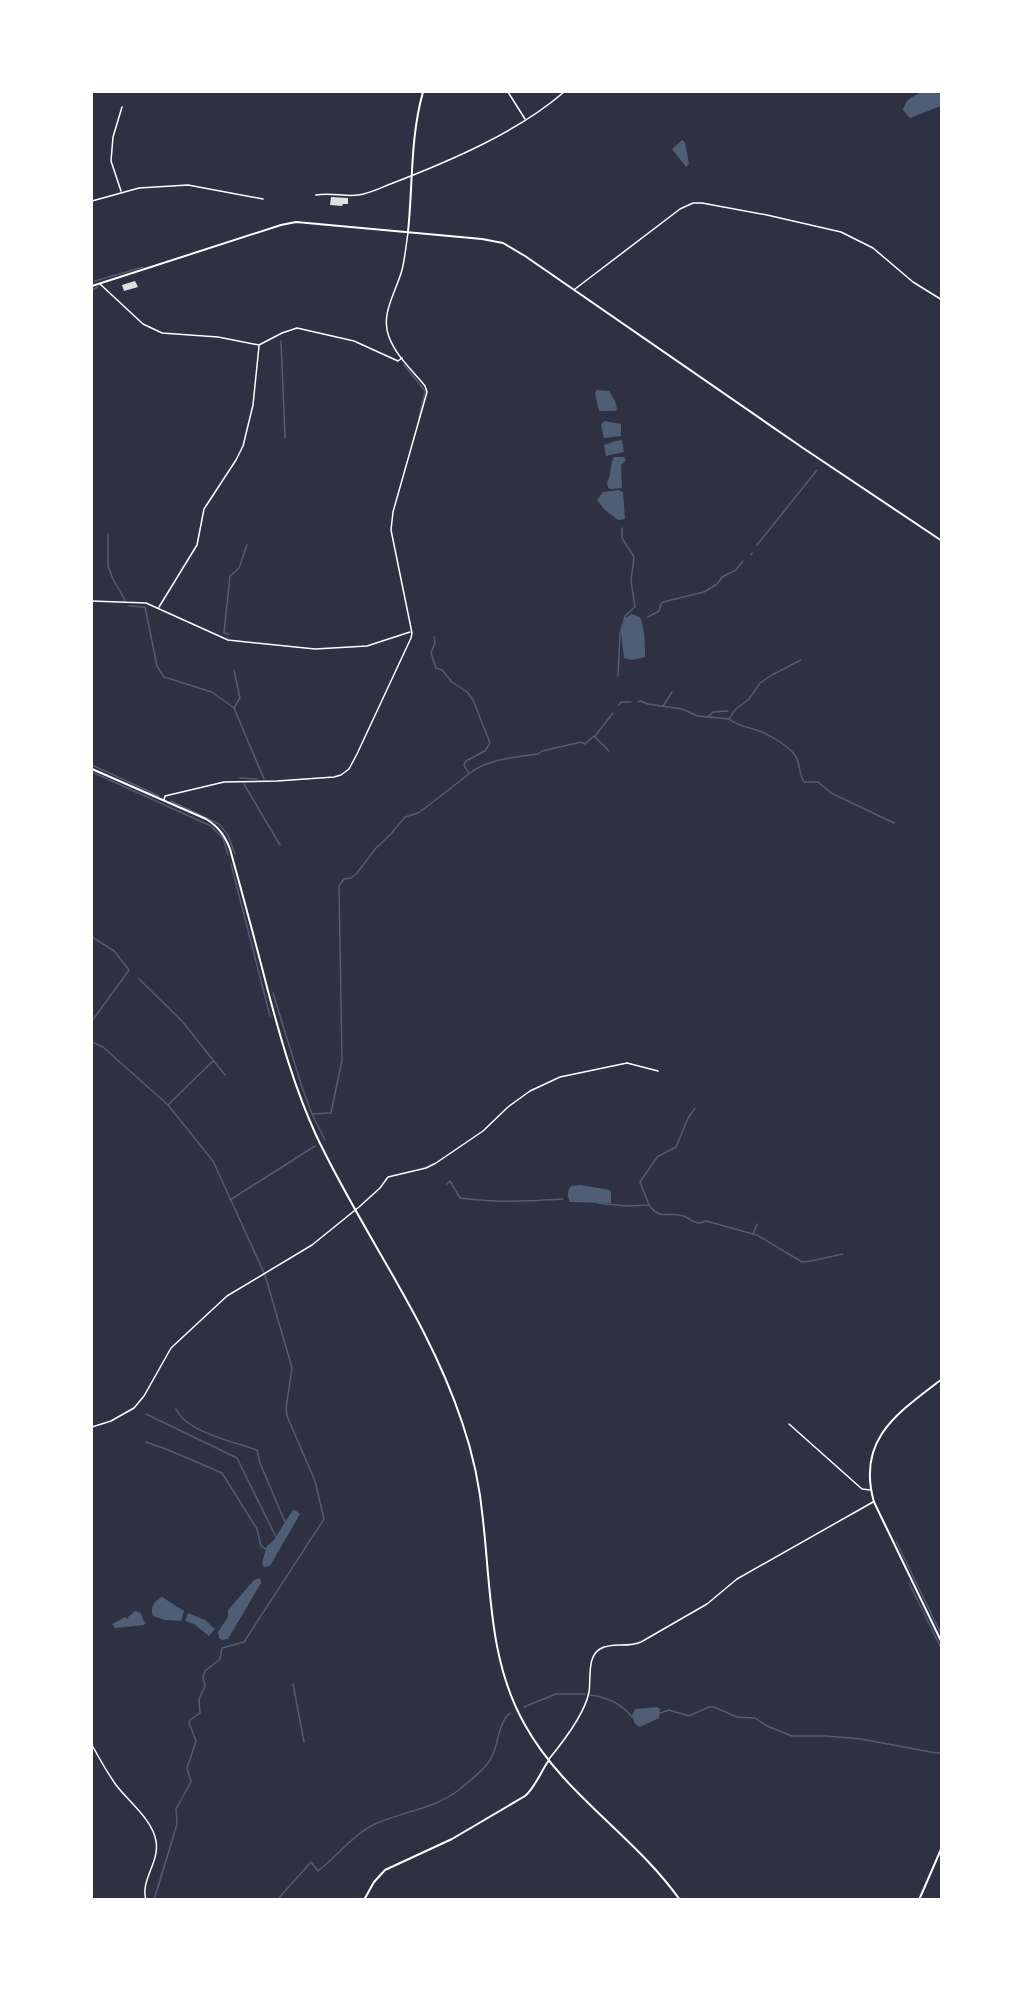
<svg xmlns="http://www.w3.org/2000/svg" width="1033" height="1991" viewBox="0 0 1033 1991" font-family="'Noto Sans',sans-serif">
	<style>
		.water { fill: #4f5d75 }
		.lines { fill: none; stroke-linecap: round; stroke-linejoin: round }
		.stream { stroke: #4f5d75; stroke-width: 1.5 }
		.building { fill: #e0e0e3 }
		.minor { stroke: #fff; stroke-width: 1.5 }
		.tertiary { stroke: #fff; stroke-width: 2 }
		.secondary { stroke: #fff; stroke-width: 2 }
	</style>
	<rect width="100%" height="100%" fill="#2d3142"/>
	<!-- water -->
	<g class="water">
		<path d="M922,92H941V106L910,118L903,110C906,98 912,97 922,92Z"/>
		<path d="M682,140L685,142L689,164L686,167L672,149Z"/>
		<path d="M597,390L609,391L615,401L617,409L615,411H599L595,393Z"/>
		<path d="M604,421L621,424V436L604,438L601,425Z"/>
		<path d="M622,440L624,452L606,456L604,445L615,441Z"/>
		<path d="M614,457H624L626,460L621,465L622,488L612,489L608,488L607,482C612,474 609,466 614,457Z"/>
		<path d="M618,490L623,492L625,519L618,520L605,510L597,500L603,492Z"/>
		<path d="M632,614L640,617C645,629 645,644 645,657L632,660L624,658L621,633L625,618Z"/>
		<path d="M581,1185L610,1190L611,1193V1203L570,1202C567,1196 567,1191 571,1186Z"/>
		<path d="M295,1510L300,1514L270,1566L264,1567L262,1563L267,1546L274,1540L292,1511Z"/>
		<path d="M260,1578L261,1583L228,1639L222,1640L219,1638L218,1632L228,1617V1610L254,1580Z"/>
		<path d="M162,1597L184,1611L181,1621L165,1620L153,1616C149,1608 155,1600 162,1597Z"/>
		<path d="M135,1611L141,1613L143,1620L146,1623L144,1625L115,1628L112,1624L125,1617L128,1619V1617Z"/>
		<path d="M188,1613L205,1620L215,1629L209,1636L194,1624L185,1621Z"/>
		<path d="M657,1707L660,1709L659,1718L640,1727L635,1724L632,1716L635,1709Z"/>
	</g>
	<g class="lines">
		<!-- stream -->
		<g class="stream">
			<path d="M95,281L143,267"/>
			<path d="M92,290L98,287"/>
			<path d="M281,341L285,438"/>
			<path d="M404,365L425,391L419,418"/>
			<path d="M108,534V566L113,579L125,600"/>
			<path d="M757,545L817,470"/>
			<path d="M751,555L752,553"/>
			<path d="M129,606L145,607L157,666L164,677L212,692L234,708L264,779"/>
			<path d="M648,617L659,611L661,604L663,602L704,592L717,584L722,577L736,570L743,561"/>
			<path d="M229,634L224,633L230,576L239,568L247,545"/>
			<path d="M618,676L620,634L625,616L635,607L631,581L634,557L622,538V528"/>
			<path d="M638,702L640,701L648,704L682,709L698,716L729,719L736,709L749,699L760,683L772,675L801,660"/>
			<path d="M619,705L621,702H631"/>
			<path d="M663,706L672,692"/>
			<path d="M234,708L240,698L234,670"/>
			<path d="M708,717L713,712L728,711"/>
			<path d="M729,719C739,728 753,727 764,733C773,737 789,747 795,755C801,764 798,773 804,782H818L831,793L894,823"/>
			<path d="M595,736L613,713"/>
			<path d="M92,765L159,796"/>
			<path d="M92,772L211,826L223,838L228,855"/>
			<path d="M470,773C488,759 515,757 538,754L542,751L581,742L585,744L594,736L609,751"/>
			<path d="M240,778L257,779"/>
			<path d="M244,784L280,845"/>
			<path d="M171,801L219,824L228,835L235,854"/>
			<path d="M231,864L270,1016"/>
			<path d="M92,937L114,951L129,970L92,1021"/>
			<path d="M139,979L182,1021L225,1075"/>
			<path d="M273,993L302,1087L312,1114"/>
			<path d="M92,1042L103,1047L168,1105L213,1161L265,1275L292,1368L286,1408L287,1416L315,1481L324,1519L244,1642L222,1648L220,1659L205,1671L203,1677L205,1686L199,1699L200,1713L190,1720L189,1723L196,1741L187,1768L191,1782L176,1809L177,1824L154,1900"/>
			<path d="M168,1105L213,1061"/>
			<path d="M325,1140L312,1114L331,1113L342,1060L339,886L344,879L351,878L357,873L376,848L390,835L405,817L418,813L425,808L469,774L464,765L466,761L485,751L490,743L473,700L467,692L452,682L442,670L436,668L431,653L435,643L434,637"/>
			<path d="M447,1184L450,1181L460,1198C496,1203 527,1201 563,1199"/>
			<path d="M230,1200L315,1146"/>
			<path d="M597,1203L626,1206L649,1205L640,1182L657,1157L676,1147L688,1118L695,1108"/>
			<path d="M649,1205C660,1221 671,1211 684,1216C693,1220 695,1226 706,1221L757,1235L802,1262L811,1261L843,1254"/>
			<path d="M753,1234L757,1224"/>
			<path d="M176,1409C186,1432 234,1442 257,1450L260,1463L285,1522"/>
			<path d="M146,1414L237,1458L276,1537"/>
			<path d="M146,1442L166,1449L222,1473L257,1529L261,1546L266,1549"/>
			<path d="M896,1541L942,1636"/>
			<path d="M909,1583L942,1650"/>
			<path d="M293,1684L304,1742"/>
			<path d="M590,1695C606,1697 622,1704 632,1717"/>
			<path d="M524,1707L556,1694H585"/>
			<path d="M660,1713L669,1710L689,1716L709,1707H714L737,1717L755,1718L767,1726L792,1736H827L861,1739L936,1753L942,1752"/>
			<path d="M277,1900L311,1862L318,1871C337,1856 354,1834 375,1824C404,1811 435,1809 460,1789C470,1781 484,1770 490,1760C499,1746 497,1724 510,1713"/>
		</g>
	</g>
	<!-- building -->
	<g class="building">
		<path d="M331,197L348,198V204H343L342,206L330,205Z"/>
		<path d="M135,281L138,287L124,291L122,285Z"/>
	</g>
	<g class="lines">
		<!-- minor -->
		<g class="minor">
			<path d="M508,92L525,119"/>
			<path d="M121,191L111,161L113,137L122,107"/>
			<path d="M316,195C331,192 344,197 358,195C369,194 382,187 393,183C450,161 518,132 564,92"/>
			<path d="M92,201L139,188L188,185L263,199"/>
			<path d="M100,284L143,324L162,333L218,337L259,345L282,333L297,328L354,341L398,361L402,358"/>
			<path d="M575,289L680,209L693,203H702L767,215L841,232L873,248L913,282L942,300"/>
			<path d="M92,601L146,603L228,640L315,649L367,646L410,632"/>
			<path d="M159,607L197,545L204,509L236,460L243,446L253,405L259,346"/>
			<path d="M164,800L165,796L224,782L277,781L334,777L341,775L349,769L357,754L411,638L412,633L391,530L393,512L427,392L425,386C413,371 396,356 389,337C380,314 396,292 402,270C405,258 406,245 408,233"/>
			<path d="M789,1424L862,1489L870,1490"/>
			<path d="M92,1427L111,1421L134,1408L144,1396L171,1348L227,1296L312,1245L359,1207L380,1188L388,1177L426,1168L436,1163L483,1131L508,1107L530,1091L560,1077L627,1063L658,1071"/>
			<path d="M92,1745C99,1758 107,1772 116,1785C129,1802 152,1819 156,1841C160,1862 140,1880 146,1900"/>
			<path d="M549,1759C563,1742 585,1713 589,1692C591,1679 587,1656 600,1649C611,1642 628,1648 641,1642L707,1604L737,1579L873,1502"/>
		</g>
		<!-- tertiary -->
		<g class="tertiary">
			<path d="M408,232C413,185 410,138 423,92"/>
			<path d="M92,769L206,819C219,827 225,836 230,849C243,896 256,944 268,991C281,1040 295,1089 316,1135C362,1233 428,1319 462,1422C473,1454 480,1487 483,1520C491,1590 489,1662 525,1725C563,1794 635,1836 680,1900"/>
			<path d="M364,1900L374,1882L385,1870L452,1839L525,1796C535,1788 541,1771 549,1760"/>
		</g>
		<!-- secondary -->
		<g class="secondary">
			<path d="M92,286L281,225L296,222L482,239L503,243L525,256L803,448L942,541"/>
			<path d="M942,1379C898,1413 856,1439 874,1502L942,1643"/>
			<path d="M919,1900L942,1847"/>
		</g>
	</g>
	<!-- border -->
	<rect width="1033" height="1991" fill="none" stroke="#ffffff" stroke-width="186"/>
</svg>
